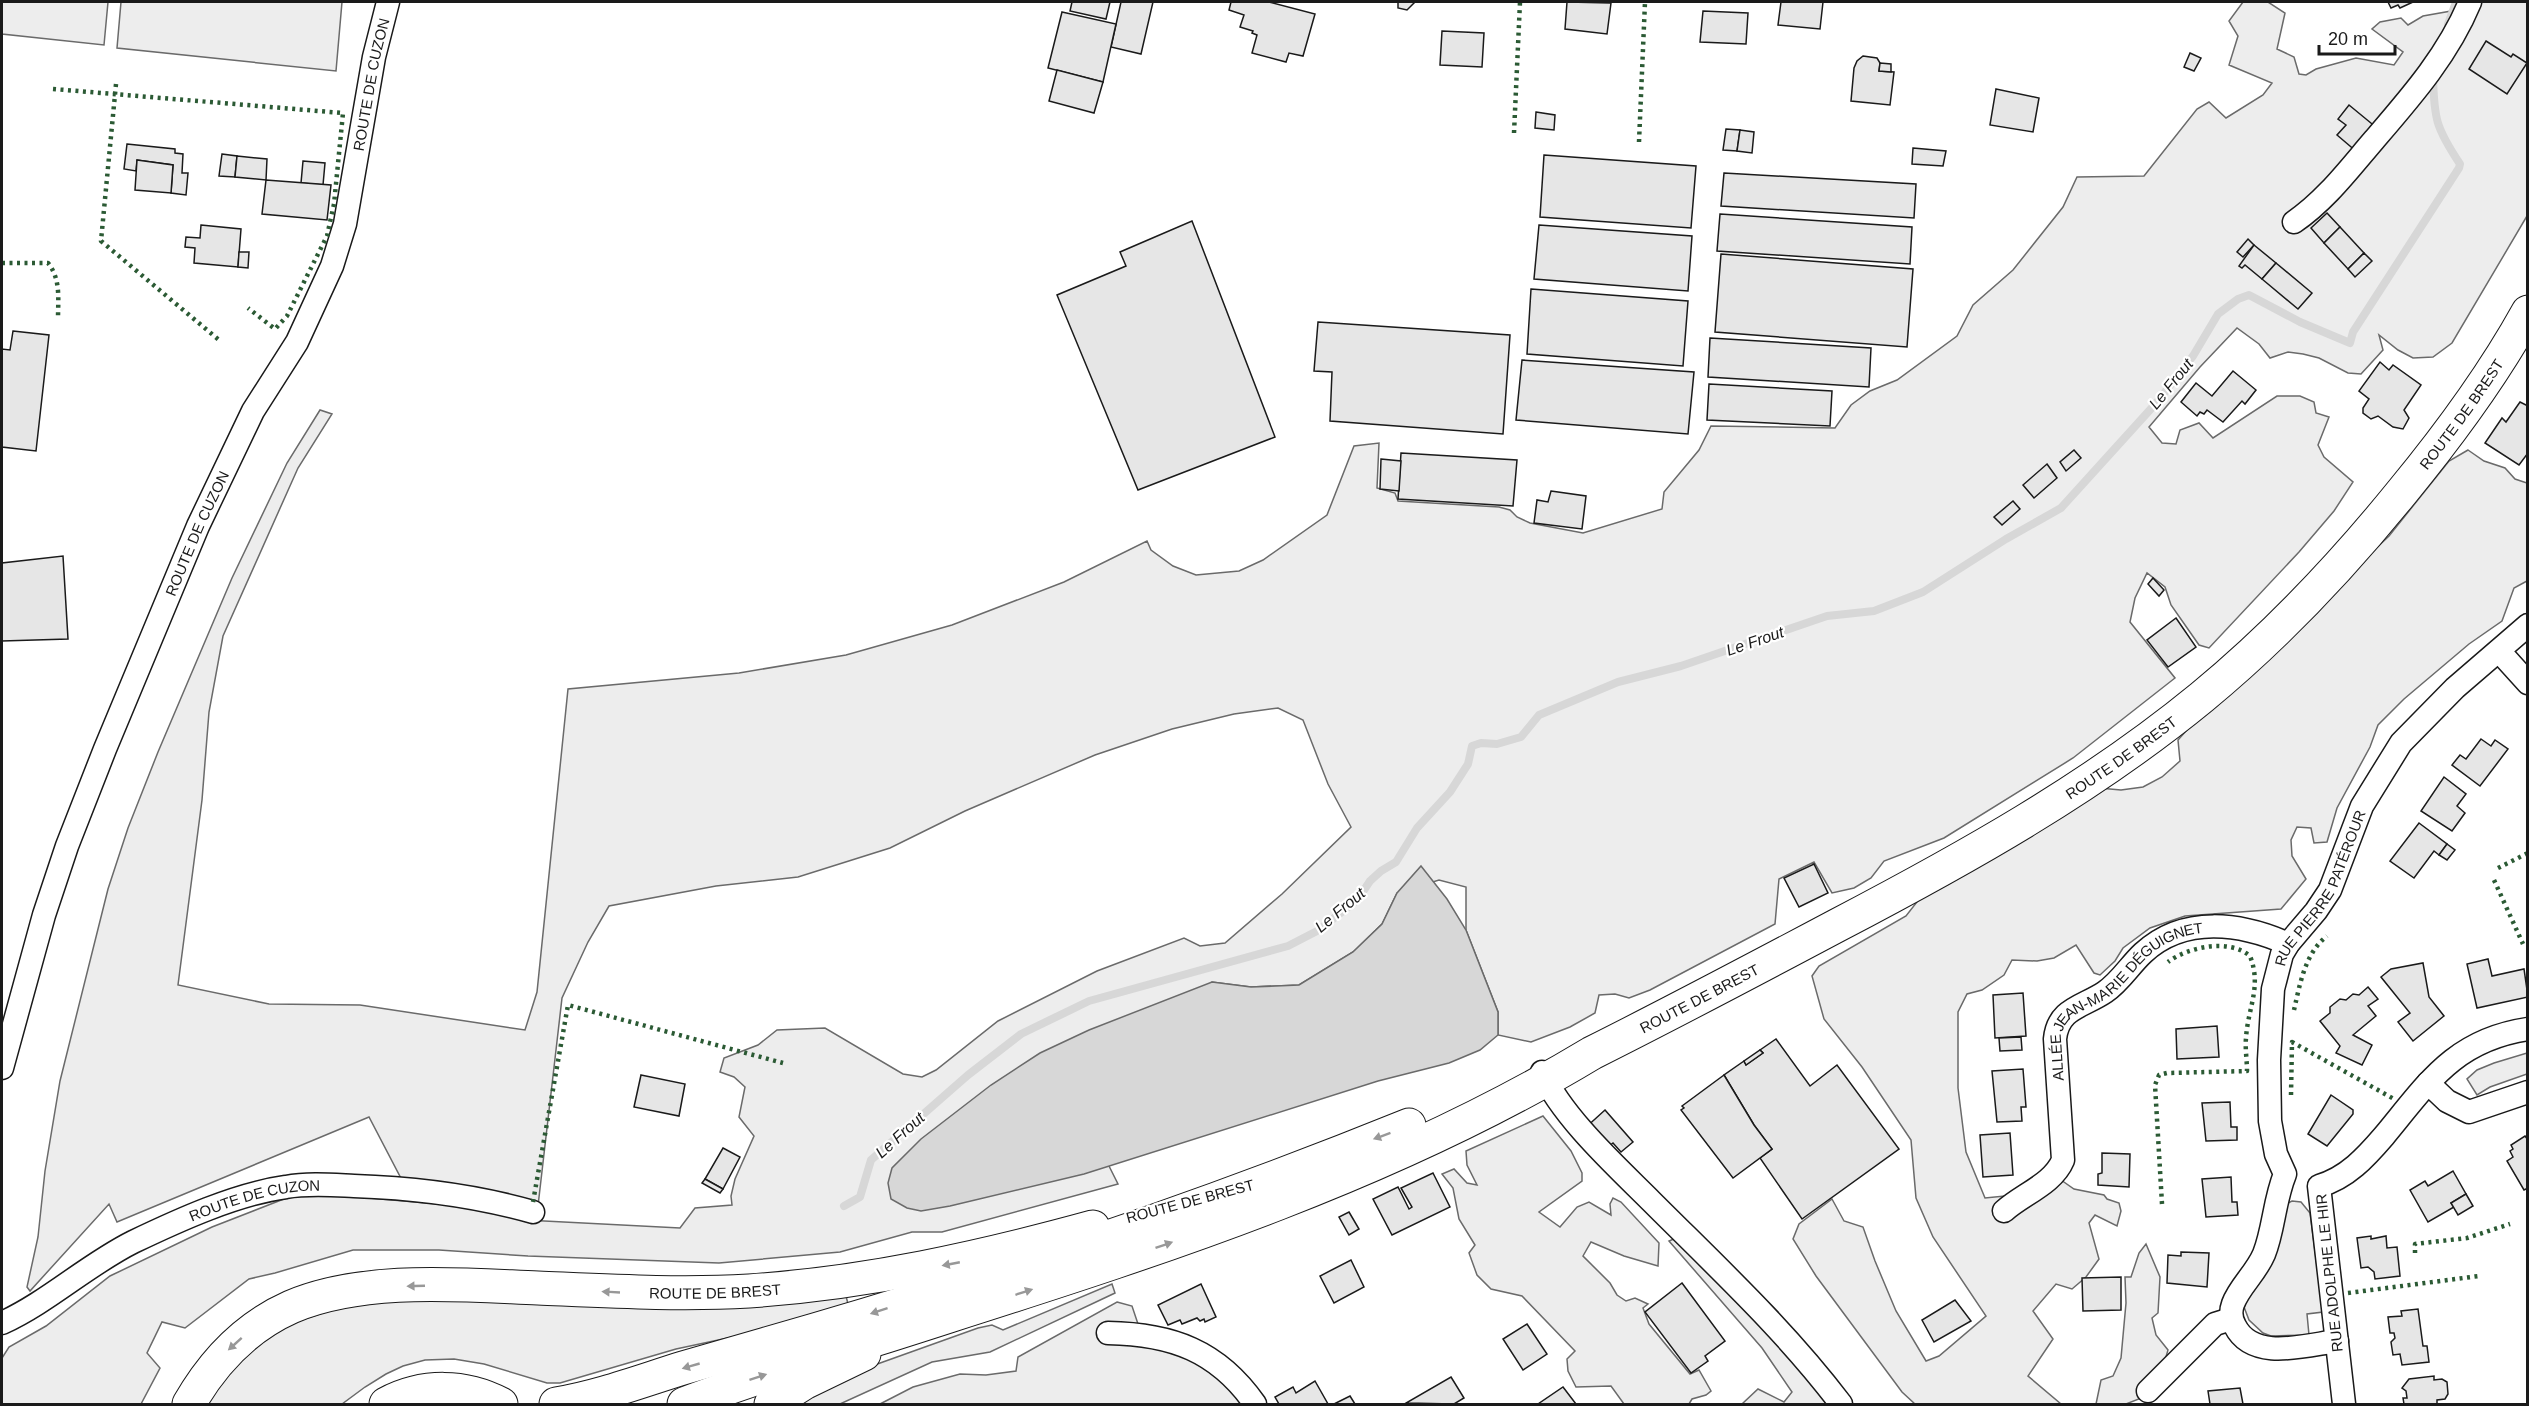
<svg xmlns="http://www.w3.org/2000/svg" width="2529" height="1406" viewBox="0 0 2529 1406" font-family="Arial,sans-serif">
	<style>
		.built { fill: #ededed; stroke: #6a6a6a; stroke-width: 1.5 }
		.water { fill: #d7d7d7; stroke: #6a6a6a; stroke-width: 1.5 }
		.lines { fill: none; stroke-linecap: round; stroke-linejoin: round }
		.stream { stroke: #d7d7d7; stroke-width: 8 }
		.building { fill: #e6e6e6; stroke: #1a1a1a; stroke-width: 1.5 }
		.minor-casing { stroke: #1a1a1a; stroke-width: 25 }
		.secondary-casing { stroke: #1a1a1a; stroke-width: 35 }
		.primary-casing { stroke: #1a1a1a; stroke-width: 35 }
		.minor { stroke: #fff; stroke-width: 22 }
		.secondary { stroke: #fff; stroke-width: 33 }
		.primary { stroke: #fff; stroke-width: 33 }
		.hedge { stroke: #2b5a34; stroke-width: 4.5; stroke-dasharray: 3 4.5; stroke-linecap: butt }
		.oneway { fill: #989898 }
		.labels { text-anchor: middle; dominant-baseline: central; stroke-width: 4.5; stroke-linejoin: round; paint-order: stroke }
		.street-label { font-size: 15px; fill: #1a1a1a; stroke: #fff }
		.water-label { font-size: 16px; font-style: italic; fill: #1a1a1a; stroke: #fff }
	</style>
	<rect width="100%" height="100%" fill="#fff"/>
	<!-- built -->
	<g class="built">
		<path d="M2,2H108L104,45L2,34Z"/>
		<path d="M121,2H342L336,71L117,48Z"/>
		<path d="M2243,2H2268L2285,13L2277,49L2294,57L2299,74L2306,75L2316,69L2356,58L2394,65L2403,52L2372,29L2380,22L2401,18L2408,25L2423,16L2468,8L2473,2H2527V216L2452,343L2433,357L2413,358L2398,350L2379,335L2383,350L2361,374L2348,373L2319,358L2303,354L2288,352L2270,358L2259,344L2237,328L2200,367L2149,427L2162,443L2176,444L2180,430L2199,423L2213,438L2277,396H2300L2314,402L2316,413L2329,417L2318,445L2324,457L2353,482L2334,511L2299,552L2209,648L2199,645L2171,605L2165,587L2147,573L2135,598L2130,622L2175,678L2073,758L1944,838L1884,861L1871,878L1854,888L1832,893L1814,862L1779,879L1775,924L1650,990L1629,998L1615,994L1599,995L1595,1013L1570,1027L1531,1042L1498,1035V1012L1466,930V887L1439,880L1397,893L1382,924L1353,952L1299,985L1251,987L1212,982L1106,1160L1118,1184L942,1232H912L840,1252L719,1263L528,1256L439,1250H353L275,1273L249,1279L185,1328L162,1322L147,1353L160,1368L141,1404H2V1358L9,1347L46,1326L110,1276L212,1227L294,1195H334L473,1207L525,1220L680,1228L695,1208L732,1205L731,1196L735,1179L754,1136L739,1117L745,1087L734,1077L720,1072L724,1058L758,1045L777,1030L825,1028L903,1074L922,1077L936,1070L998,1021L1097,971L1184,938L1200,946L1225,943L1282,894L1351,827L1328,784L1303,720L1278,708L1234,714L1172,729L1095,755L965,811L890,848L798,877L716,886L609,906L588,942L562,998L538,1206L404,1184L369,1117L117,1222L109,1204L30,1291L27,1287L38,1237L45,1171L60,1081L108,889L128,828L158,752L232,578L287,463L320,410L332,414L298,468L223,636L209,712L202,800L178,985L269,1004L360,1005L525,1030L537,992L568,689L739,673L846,655L952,625L1064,582L1147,541L1151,550L1173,566L1196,575L1239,571L1263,560L1327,515L1354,446L1379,443L1377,488L1395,493L1398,501L1499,507L1510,510L1517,517L1530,523L1583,533L1662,509L1664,492L1699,450L1711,426L1835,428L1851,405L1870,391L1897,380L1957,336L1973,305L2013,270L2063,207L2077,177L2144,176L2197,109L2209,102L2226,118L2263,95L2272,83L2229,65L2238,36L2229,21Z"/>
		<path d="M2468,450L2484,461L2505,468L2515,479L2527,483V581L2514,588L2502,621L2469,644L2404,699L2378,725L2370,747L2337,808L2327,842L2314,843L2311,828L2297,827L2291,840L2292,856L2306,879L2281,909L2185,916L2150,928L2123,948L2115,961L2100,975L2094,973L2076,945L2054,958L2037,961L2012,960L2004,975L1982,990L1967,994L1958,1012V1088L1966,1152L1985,1198L2015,1195L2061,1180L2074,1189L2104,1195L2107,1199L2119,1203L2121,1211L2117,1226L2095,1215L2089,1223L2099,1259L2086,1277L2072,1289L2056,1284L2033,1311L2053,1339L2028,1376L2061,1404H1915L1902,1392L1816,1276L1793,1239L1799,1224L1832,1199L1844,1221L1863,1227L1875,1261L1896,1311L1926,1361L1939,1356L1986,1316L1933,1237L1916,1198L1911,1140L1862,1067L1824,1019L1812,976L1819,966L1906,916L1920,898L2099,788L2121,790L2143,787L2162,777L2180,761L2178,740L2201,714L2389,536L2449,461Z"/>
		<path d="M2527,1053V1074L2490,1087L2477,1095L2467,1079L2477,1070L2494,1063Z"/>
		<path d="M1543,1116L1571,1151L1582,1173V1181L1539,1212L1560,1227L1577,1207L1589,1202L1611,1215L1610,1204L1613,1198L1621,1202L1659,1243L1658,1266L1624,1256L1591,1242L1583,1256L1610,1283L1617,1295L1626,1301L1635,1298L1648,1304L1643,1308L1649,1324L1690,1374L1699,1370L1711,1391L1706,1395L1692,1399L1689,1404H1624L1611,1386L1576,1387L1568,1371L1567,1359L1575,1351L1522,1296L1491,1289L1477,1275L1469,1253L1475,1245L1459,1219L1453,1188L1442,1174L1454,1169L1467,1183L1477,1185L1467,1165L1466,1151Z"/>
		<path d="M2292,1201L2301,1202L2310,1213L2323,1312L2307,1314L2309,1335L2271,1336L2263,1333L2249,1320L2244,1307L2286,1204Z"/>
		<path d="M1683,1235L1836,1404H1742L1758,1389L1784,1402L1792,1392L1762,1348L1669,1241Z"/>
		<path d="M2146,1244L2160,1277L2158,1313L2152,1318L2156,1335L2168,1350L2163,1367L2144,1397L2126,1404H2096L2101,1380L2113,1376L2121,1358L2126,1303L2125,1277H2131L2139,1253Z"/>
		<path d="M1112,1284L1115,1293L990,1352L932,1362L840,1404H786L869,1367L978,1328L992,1325L1003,1330Z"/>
		<path d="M845,1292L850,1312L676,1349L560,1383H547L484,1364L454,1359L425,1360L403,1366L386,1374L365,1387L342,1404H205L225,1371L277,1328L356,1302Z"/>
		<path d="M1117,1302L1132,1306L1138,1324L1189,1352L1249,1404H880L913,1387L960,1374L986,1375L1016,1371L1018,1357Z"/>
	</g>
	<!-- water -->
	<path class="water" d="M1421,866L1447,899L1466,930L1498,1012V1035L1480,1050L1449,1063L1378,1081L1084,1174L950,1206L921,1211L907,1208L891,1199L888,1183L892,1168L921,1139L991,1085L1040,1053L1089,1030L1212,982L1251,987L1299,985L1353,952L1382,924L1397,893Z"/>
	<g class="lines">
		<!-- stream -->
		<g class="stream">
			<path d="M2448,24L2456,2"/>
			<path d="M844,1206L860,1197L871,1160L968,1075L1021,1034L1089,1001L1288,946L1319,930L1358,899L1370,881L1381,871L1396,862L1417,828L1450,792L1468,764L1472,746L1481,743L1497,744L1521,737L1539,715L1618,682L1681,666L1827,616L1874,611L1923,592L2006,539L2061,508L2158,401L2193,356L2218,314L2238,299L2249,295L2300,322L2350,343L2353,332L2459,168L2460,164C2436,128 2434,119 2433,76"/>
		</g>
	</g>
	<!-- building -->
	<g class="building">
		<path d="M1072,2H1110L1106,19L1070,11Z"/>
		<path d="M1121,2H1153L1141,54L1111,47Z"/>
		<path d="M1231,2H1269L1315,14L1303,56L1289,53L1286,62L1252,53L1257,35L1252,33L1253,31L1240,27L1244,15L1229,10Z"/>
		<path d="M1398,2H1415L1407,10L1398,8Z"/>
		<path d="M1567,2L1611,3L1607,34L1565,29Z"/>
		<path d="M1781,2H1823L1820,29L1778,25Z"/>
		<path d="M2388,2H2413L2400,8L2398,5L2391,8Z"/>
		<path d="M1703,11L1748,13L1746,44L1700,42Z"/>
		<path d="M1062,12L1116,24L1103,82L1048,68Z"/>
		<path d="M1442,31L1484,33L1482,67L1440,65Z"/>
		<path d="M2486,41L2511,57L2513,54L2527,63L2507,94L2469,69Z"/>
		<path d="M2190,53L2201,58L2194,71L2184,67Z"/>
		<path d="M1863,56L1877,58L1880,63L1879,71L1894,72L1890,105L1851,101L1854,68L1857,61Z"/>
		<path d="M1880,63L1891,64V72L1879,71Z"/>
		<path d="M1057,70L1103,82L1094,113L1049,101Z"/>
		<path d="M1996,89L2039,98L2033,132L1990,125Z"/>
		<path d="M2349,105L2377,128L2357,152L2337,135L2346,125L2338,119Z"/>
		<path d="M1536,112L1555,115L1554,130L1535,128Z"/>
		<path d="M1726,129L1740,130L1737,151L1723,150Z"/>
		<path d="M1740,130L1754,132L1752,153L1737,151Z"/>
		<path d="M127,144L175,149V153L183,154L182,173H188L186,195L171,193L173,165L137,160L136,171L124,169Z"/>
		<path d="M1913,148L1946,151L1943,166L1912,164Z"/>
		<path d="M222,154L237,156L235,177L219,176Z"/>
		<path d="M1544,155L1696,166L1691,228L1540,217Z"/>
		<path d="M237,156L267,159L266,180L235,177Z"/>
		<path d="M137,160L173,165L171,193L135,190Z"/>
		<path d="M303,161L325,163L323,185L301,183Z"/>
		<path d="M1724,173L1916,184L1914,218L1721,206Z"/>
		<path d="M266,180L331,185L327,220L262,214Z"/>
		<path d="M2327,213L2340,227L2324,243L2311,228Z"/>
		<path d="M1720,214L1912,227L1910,264L1717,251Z"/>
		<path d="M1192,221L1275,437L1138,490L1057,295L1126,266L1120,252Z"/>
		<path d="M201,225L241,229L238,267L194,263L195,248L185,247L186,237L200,238Z"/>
		<path d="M1539,225L1692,236L1688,291L1534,279Z"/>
		<path d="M2340,227L2364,253L2348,269L2324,243Z"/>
		<path d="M2248,239L2254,245L2243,257L2237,252Z"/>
		<path d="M2254,245L2276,263L2262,279L2245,265L2242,268L2239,266Z"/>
		<path d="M239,252H249L248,268L238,267Z"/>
		<path d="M2364,253L2372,261L2355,277L2348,269Z"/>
		<path d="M1721,254L1913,269L1907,347L1715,332Z"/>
		<path d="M2276,263L2312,293L2298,309L2262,279Z"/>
		<path d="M1531,289L1688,301L1683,366L1527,354Z"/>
		<path d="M1318,322L1510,335L1503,434L1330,421L1332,372L1314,371Z"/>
		<path d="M13,331L49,335L36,451L2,447V349L10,350Z"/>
		<path d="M1710,338L1871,348L1869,387L1708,377Z"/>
		<path d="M1522,360L1694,372L1688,434L1516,420Z"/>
		<path d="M2380,362L2389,370L2393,365L2421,385L2404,410L2409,418L2403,429L2393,427L2378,416L2371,419L2363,413V408L2369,399L2359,391Z"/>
		<path d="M2233,371L2256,390L2245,404L2242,401L2223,422L2207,410L2204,414L2200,412L2197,416L2181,402L2196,383L2212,396Z"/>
		<path d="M1709,384L1832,391L1830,426L1707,420Z"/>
		<path d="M2520,402L2528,406V453L2519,465L2485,443L2502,418L2506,422Z"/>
		<path d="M2074,450L2081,458L2066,471L2060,462Z"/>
		<path d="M1401,453L1517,460L1513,506L1398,499Z"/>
		<path d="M1381,459L1401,461L1399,491L1380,489Z"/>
		<path d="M2047,464L2057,478L2034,498L2023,485Z"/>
		<path d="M1551,491L1586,496L1582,529L1534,523L1537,500L1548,502Z"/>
		<path d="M2013,501L2020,509L2002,525L1994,517Z"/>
		<path d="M63,556L68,639L2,641V563Z"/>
		<path d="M2153,578L2164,590L2159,596L2148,584Z"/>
		<path d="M2176,618L2196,647L2168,667L2147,640Z"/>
		<path d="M2481,739L2491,746L2495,740L2508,749L2480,786L2452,765L2460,755L2466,759Z"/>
		<path d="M2444,777L2466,794L2457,806L2465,813L2452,831L2421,811Z"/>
		<path d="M2419,823L2447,844L2439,855L2434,851L2414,878L2390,861Z"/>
		<path d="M2447,844L2455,850L2447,860L2439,855Z"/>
		<path d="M1814,864L1828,893L1799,907L1784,878Z"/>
		<path d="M2488,959L2492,976L2524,969L2528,997L2477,1008L2467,964Z"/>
		<path d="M2423,963L2429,997L2444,1016L2413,1041L2398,1022L2410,1013L2381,977L2391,969Z"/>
		<path d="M2368,987L2378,999L2368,1006L2376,1016L2353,1035L2372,1045L2362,1065L2336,1053L2340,1046L2320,1021L2330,1013V1007L2340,999L2346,1000L2353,994L2359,995Z"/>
		<path d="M2023,993L2026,1036L1995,1038L1993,995Z"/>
		<path d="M2217,1026L2219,1057L2177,1059L2176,1029Z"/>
		<path d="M2021,1037L2022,1050L2000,1051L1999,1038Z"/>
		<path d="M1776,1039L1810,1086L1837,1065L1899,1149L1802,1219L1760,1158L1772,1149L1754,1125L1724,1075L1744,1061L1746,1065L1763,1053L1760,1050Z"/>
		<path d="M1760,1050L1763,1053L1746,1065L1744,1061Z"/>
		<path d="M2023,1069L2026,1107H2021L2022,1121L1997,1122L1992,1071Z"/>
		<path d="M641,1075L685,1084L679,1116L634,1107Z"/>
		<path d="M1724,1075L1754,1125L1772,1149L1733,1178L1681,1110L1684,1108L1682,1106Z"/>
		<path d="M2331,1095L2353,1110V1114L2327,1146L2308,1134Z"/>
		<path d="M2230,1102L2231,1127H2237V1140L2206,1141L2202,1103Z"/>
		<path d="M1605,1110L1633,1142L1621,1152L1613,1143L1603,1151L1584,1129Z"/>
		<path d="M2010,1133L2013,1175L1983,1177L1980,1135Z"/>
		<path d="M2525,1136L2528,1140V1188L2524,1190L2507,1161L2513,1157L2510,1151L2513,1149L2511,1145Z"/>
		<path d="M723,1148L740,1157L723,1189L705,1179Z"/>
		<path d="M2102,1153L2130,1154L2129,1187L2098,1185V1174L2102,1173Z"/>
		<path d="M2453,1171L2466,1194L2451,1203L2454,1207L2428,1222L2410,1190L2425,1181L2428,1186Z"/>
		<path d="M1433,1173L1450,1207L1392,1235L1373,1199L1398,1187L1409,1209L1412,1207L1401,1188Z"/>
		<path d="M2231,1177L2232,1202H2237L2238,1215L2206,1217L2202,1179Z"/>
		<path d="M705,1179L723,1189L720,1193L702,1183Z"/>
		<path d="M2466,1194L2473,1206L2458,1215L2451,1203Z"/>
		<path d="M1349,1212L1359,1229L1349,1235L1339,1217Z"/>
		<path d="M2371,1236V1239L2386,1236L2387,1248L2397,1247L2400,1276L2375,1279L2374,1272L2368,1267L2361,1268L2357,1238Z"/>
		<path d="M2181,1252L2209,1253L2207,1287L2167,1283L2168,1255L2181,1256Z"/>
		<path d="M1351,1260L1364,1287L1334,1303L1320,1276Z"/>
		<path d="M2121,1277V1310L2083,1311L2082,1278Z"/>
		<path d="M1682,1283L1725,1341L1705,1356L1708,1361L1691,1373L1645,1312Z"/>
		<path d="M1201,1284L1216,1317L1205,1322L1204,1319L1200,1321L1197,1318L1182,1324L1180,1320L1168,1325L1158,1305Z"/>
		<path d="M1955,1300L1971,1321L1934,1342L1922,1320Z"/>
		<path d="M2418,1309L2423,1346H2427L2429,1362L2402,1365L2400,1354L2393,1355L2391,1342L2395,1338L2394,1333H2390L2388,1317L2402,1316L2401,1311Z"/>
		<path d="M1527,1324L1547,1354L1523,1370L1503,1339Z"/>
		<path d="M2434,1376V1380L2442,1379L2447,1382L2448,1394L2445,1399L2437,1400V1404H2404L2403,1398H2407L2406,1391L2402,1388L2409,1379Z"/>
		<path d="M1451,1377L1464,1398L1454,1404L1406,1403Z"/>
		<path d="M1315,1381L1328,1404H1279L1275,1397L1293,1387L1296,1393Z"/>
		<path d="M1563,1387L1576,1404H1538Z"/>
		<path d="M2240,1388L2243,1404H2210L2208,1391Z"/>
		<path d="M1350,1396L1355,1404H1334Z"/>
	</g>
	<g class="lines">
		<defs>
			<g id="minor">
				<path d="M2294,222C2326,200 2349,169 2374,140C2411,97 2448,55 2470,2"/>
				<path d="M2499,651L2528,683"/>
				<path id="s1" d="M2,1068L44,915L67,846L105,749L198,526L253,411L297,342L332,266L345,224L374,57L388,2"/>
				<path d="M1542,1072C1562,1117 1616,1166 1651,1201C1717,1267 1785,1330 1841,1404"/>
				<path d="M2428,1083L2447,1101L2469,1112L2528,1092"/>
				<path id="s2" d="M2004,1211C2023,1194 2053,1184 2063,1160L2055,1039C2058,1008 2083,1007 2105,992C2120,982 2130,965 2143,953C2184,915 2241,923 2288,944"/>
				<path id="s3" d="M2,1323C48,1302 87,1265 133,1242C179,1220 236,1194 286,1187C308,1183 332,1185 354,1186C416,1188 473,1195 533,1212"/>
				<path d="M1108,1333C1172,1334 1218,1351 1255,1404"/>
				<path id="s4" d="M2337,1341C2306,1345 2253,1362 2235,1326C2231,1319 2230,1312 2233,1304C2239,1287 2256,1273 2264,1254C2274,1229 2274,1201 2285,1174L2276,1154L2270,1121L2269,1060L2273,989L2282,954L2288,944L2316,911L2330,890L2362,806L2401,743L2455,688L2528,625"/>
				<path d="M2148,1391L2215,1324L2231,1319"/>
				<path d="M2344,1404L2319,1186C2347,1178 2366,1157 2384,1136C2428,1083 2454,1040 2528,1029"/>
			</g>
			<g id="secondary">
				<path id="s5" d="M189,1404C213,1362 246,1327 291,1307C363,1276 462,1285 538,1288C609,1291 679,1295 749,1291C867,1283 980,1258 1093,1227"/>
				<path d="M771,1404L804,1383L864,1354"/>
			</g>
			<g id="primary">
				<path d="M386,1404C423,1384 465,1385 501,1404"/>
				<path d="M556,1404C599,1397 641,1381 683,1368C710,1360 738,1352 766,1344C984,1282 1199,1210 1409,1125"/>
				<path id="s6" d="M684,1404C771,1371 860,1345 949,1316C1169,1246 1393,1173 1592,1053C1674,1012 1755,969 1836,926C1964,859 2090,789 2202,697C2276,636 2342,566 2402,492C2449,435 2492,377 2528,312"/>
			</g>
		</defs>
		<!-- minor casing -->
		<use href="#minor" class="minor-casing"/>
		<!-- secondary casing -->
		<use href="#secondary" class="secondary-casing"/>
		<!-- primary casing -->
		<use href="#primary" class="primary-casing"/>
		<!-- minor -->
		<use href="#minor" class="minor"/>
		<!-- secondary -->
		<use href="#secondary" class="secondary"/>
		<!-- primary -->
		<use href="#primary" class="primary"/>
		<!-- hedge -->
		<g class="hedge">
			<path d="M116,84L101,241L219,340"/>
			<path d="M53,89L343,113L334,204L327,236L287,316L275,329L248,308"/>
			<path d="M1514,133L1520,2"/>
			<path d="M1639,142L1645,2"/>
			<path d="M2,263H48C61,279 58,299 58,319"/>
			<path d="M2498,868L2528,853"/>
			<path d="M2494,880L2523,944"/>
			<path d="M2294,1010C2300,984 2305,953 2327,936"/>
			<path d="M2291,1095L2292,1042L2394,1099"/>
			<path d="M533,1202L568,1005L783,1063"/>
			<path d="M2162,1204L2155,1085L2159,1075L2167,1073L2247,1071C2247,1060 2245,1049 2246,1038C2248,1007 2262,987 2250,956C2229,938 2188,947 2168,962"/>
			<path d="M2415,1253V1244L2467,1238L2510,1224"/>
			<path d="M2348,1293L2479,1276"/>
		</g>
	</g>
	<!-- one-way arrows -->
	<defs><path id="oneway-solid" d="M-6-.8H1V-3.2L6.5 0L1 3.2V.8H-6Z" transform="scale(1.5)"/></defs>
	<g class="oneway">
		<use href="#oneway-solid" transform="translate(1382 1136) rotate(160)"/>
		<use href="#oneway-solid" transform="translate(1164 1245) rotate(-19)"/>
		<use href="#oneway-solid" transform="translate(951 1264) rotate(169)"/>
		<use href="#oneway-solid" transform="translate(416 1286) rotate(178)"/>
		<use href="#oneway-solid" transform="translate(611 1292) rotate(-177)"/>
		<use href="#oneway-solid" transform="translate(1024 1292) rotate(-18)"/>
		<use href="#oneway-solid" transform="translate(879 1311) rotate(162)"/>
		<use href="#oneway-solid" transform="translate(235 1344) rotate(138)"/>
		<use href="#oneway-solid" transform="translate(691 1366) rotate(164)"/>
		<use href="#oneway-solid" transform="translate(758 1377) rotate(-18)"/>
	</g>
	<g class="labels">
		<!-- street labels -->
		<g class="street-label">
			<text stroke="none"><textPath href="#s1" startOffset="1056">ROUTE DE CUZON</textPath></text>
			<text stroke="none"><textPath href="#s6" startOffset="2068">ROUTE DE BREST</textPath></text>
			<text stroke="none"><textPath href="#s1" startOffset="570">ROUTE DE CUZON</textPath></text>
			<text stroke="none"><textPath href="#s6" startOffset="1582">ROUTE DE BREST</textPath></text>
			<text stroke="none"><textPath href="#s4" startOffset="576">RUE PIERRE PATÉROUR</textPath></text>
			<text stroke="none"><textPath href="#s6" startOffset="1096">ROUTE DE BREST</textPath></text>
			<text stroke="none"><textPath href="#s2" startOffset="276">ALLÉE JEAN-MARIE DÉGUIGNET</textPath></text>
			<text transform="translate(1190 1201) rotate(-15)">ROUTE DE BREST</text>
			<text stroke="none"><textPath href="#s3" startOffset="284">ROUTE DE CUZON</textPath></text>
			<text transform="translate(2329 1273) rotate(-96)">RUE ADOLPHE LE HIR</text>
			<text stroke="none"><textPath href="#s5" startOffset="570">ROUTE DE BREST</textPath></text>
		</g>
		<!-- water labels -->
		<g class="water-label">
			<text transform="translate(2171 384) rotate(-51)">Le Frout</text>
			<text transform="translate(1755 641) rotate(-19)">Le Frout</text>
			<text transform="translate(1340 910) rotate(-40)">Le Frout</text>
			<text transform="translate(900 1135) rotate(-42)">Le Frout</text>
		</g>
	</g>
	<!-- border -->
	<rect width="2529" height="1406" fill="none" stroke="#1a1a1a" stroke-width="6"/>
	<!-- scale -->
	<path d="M2319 45v9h76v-9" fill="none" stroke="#1a1a1a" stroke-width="3"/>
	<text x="2328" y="45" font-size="18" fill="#1a1a1a" stroke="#ffffff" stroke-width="4.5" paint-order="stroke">20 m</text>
</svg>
